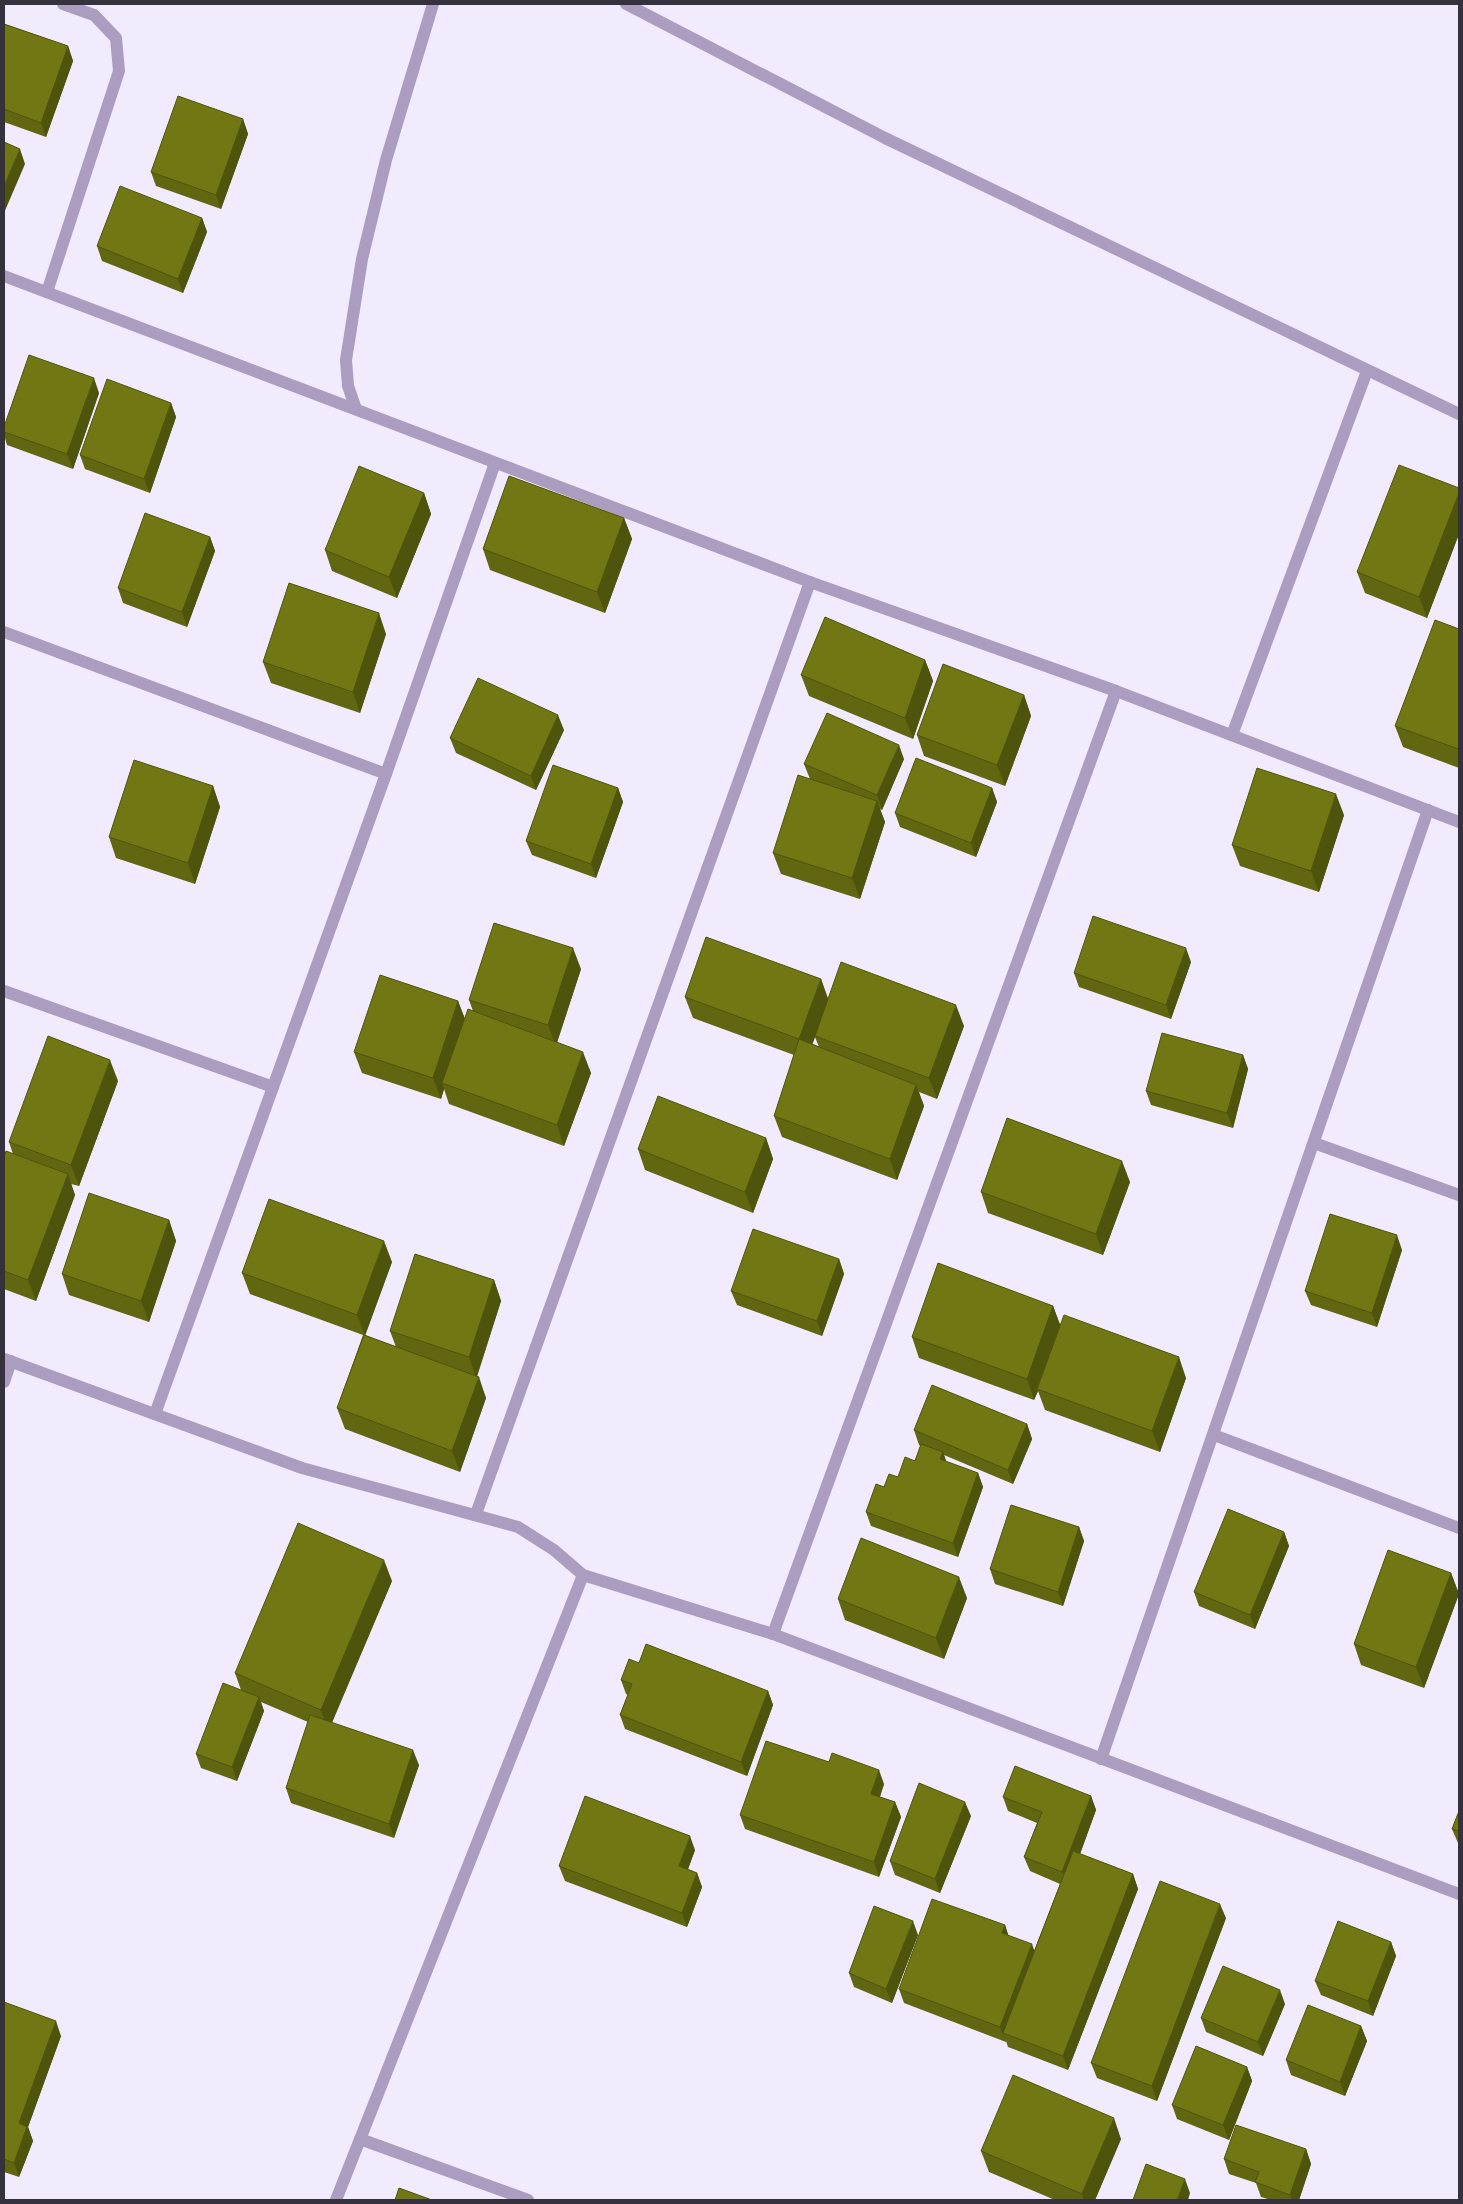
<svg xmlns="http://www.w3.org/2000/svg" width="1463" height="2204" viewBox="0 0 1463 2204" font-family="'Work Sans',sans-serif">
	<style>
		.lines { fill: none; stroke-linecap: round; stroke-linejoin: round }
		.street { stroke: #aa9dc0; stroke-width: 12 }
		.wall { fill: #616710; fill-rule: evenodd }
		.shaded-wall { fill: #4f540d }
		.building { fill: #717813; stroke: #4f540d }
	</style>
	<rect width="100%" height="100%" fill="#f2ebfe"/>
	<g class="lines">
		<!-- street -->
		<g class="street">
			<path d="M626,4L885,138L1459,414"/>
			<path d="M4,276L810,582L1116,691L1459,822"/>
			<path d="M47,292L119,71L116,38L94,15L63,4"/>
			<path d="M356,409L348,386L346,360L362,259L386,160L433,4"/>
			<path d="M4,632L386,774"/>
			<path d="M1232,735L1367,371"/>
			<path d="M4,991L273,1087"/>
			<path d="M1314,1143L1459,1195"/>
			<path d="M4,1359L302,1468L518,1527L554,1550L583,1575L773,1634L1459,1894"/>
			<path d="M4,1382L11,1361"/>
			<path d="M155,1414L386,774L495,463"/>
			<path d="M1214,1435L1459,1528"/>
			<path d="M476,1514L810,582"/>
			<path d="M773,1634L1116,691"/>
			<path d="M1101,1759L1428,810"/>
			<path d="M360,2139L528,2200"/>
			<path d="M336,2200L583,1575"/>
		</g>
	</g>
	<!-- wall -->
	<g class="wall">
		<path d="M4,24L68,46L73,61L46,137L4,122Z"/>
		<path d="M243,119L248,134L221,209L156,186L151,172Z"/>
		<path d="M202,218L207,232L183,293L102,261L97,246Z"/>
		<path d="M99,393L73,469L7,445L4,435V427Z"/>
		<path d="M171,403L176,417L150,493L85,469L80,455Z"/>
		<path d="M1459,488V534L1427,618L1365,593L1357,572Z"/>
		<path d="M424,493L431,514L397,598L332,571L325,550Z"/>
		<path d="M624,518L632,539L605,613L490,570L483,549Z"/>
		<path d="M210,537L215,551L187,627L123,603L118,588Z"/>
		<path d="M1459,629V768L1403,747L1395,726Z"/>
		<path d="M386,634L360,713L271,683L263,662Z"/>
		<path d="M925,660L933,681L913,739L809,696L801,675Z"/>
		<path d="M1024,695L1031,716L1005,786L924,756L917,735Z"/>
		<path d="M564,730L536,790L456,753L450,738Z"/>
		<path d="M904,759L882,810L880,809L885,822L860,899L781,874L773,853L810,779L804,764Z"/>
		<path d="M213,786L220,807L195,884L116,858L109,837Z"/>
		<path d="M618,788L623,802L596,878L532,855L526,841Z"/>
		<path d="M992,788L997,802L976,857L900,827L895,813Z"/>
		<path d="M1344,815L1319,892L1240,866L1232,845Z"/>
		<path d="M1191,962L1171,1019L1079,987L1074,973Z"/>
		<path d="M581,969L557,1042L591,1073L564,1146L449,1104L444,1089L441,1099L362,1073L354,1052L458,1001L465,1019L473,1011L469,1000Z"/>
		<path d="M821,979L828,998L964,1026L937,1099L919,1092L924,1106L897,1180L782,1137L774,1116L794,1055L693,1018L685,997ZM815,1037L819,1047L812,1044Z"/>
		<path d="M1243,1055L1248,1069L1233,1128L1151,1105L1146,1091Z"/>
		<path d="M118,1081L79,1186L71,1184L75,1195L36,1301L4,1289V1157L13,1154L9,1142Z"/>
		<path d="M766,1138L773,1159L753,1213L645,1170L638,1149Z"/>
		<path d="M1130,1182L1103,1255L988,1213L981,1192Z"/>
		<path d="M169,1220L176,1241L149,1322L69,1295L62,1274Z"/>
		<path d="M1402,1250L1377,1327L1311,1305L1305,1291Z"/>
		<path d="M839,1259L844,1274L822,1336L737,1305L731,1291Z"/>
		<path d="M392,1262L365,1335L396,1347L390,1331L494,1280L501,1301L477,1377L486,1398L460,1472L345,1429L337,1408L363,1335L250,1294L242,1273Z"/>
		<path d="M1053,1306L1060,1325L1186,1378L1160,1452L1045,1410L1038,1391L1034,1400L919,1358L912,1337Z"/>
		<path d="M1027,1424L1032,1439L1013,1484L944,1455L946,1462L978,1473L983,1487L958,1557L871,1526L866,1512L884,1487L898,1477L915,1461L921,1446L919,1445L914,1430Z"/>
		<path d="M1079,1527L1084,1541L1063,1606L995,1584L990,1569Z"/>
		<path d="M1284,1532L1289,1546L1255,1629L1199,1606L1194,1592Z"/>
		<path d="M1451,1573L1459,1594L1424,1688L1361,1665L1354,1644Z"/>
		<path d="M392,1581L332,1723L419,1765L394,1838L291,1803L286,1788L308,1722L261,1702L264,1711L237,1781L201,1768L196,1754L241,1690L235,1673Z"/>
		<path d="M967,1598L944,1659L845,1620L838,1599Z"/>
		<path d="M639,1663L768,1691L773,1705L747,1776L625,1729L620,1715L628,1695L626,1694L621,1680Z"/>
		<path d="M884,1784L880,1797L895,1802L901,1817L879,1877L745,1829L740,1815Z"/>
		<path d="M1091,1796L1096,1810L1080,1854L1133,1874L1138,1889L1068,2070L1008,2047L1006,2041V2042L904,2003L899,1989L1005,1925L1008,1935L1034,1951L1060,1884L1030,1871L1024,1857L1037,1823L1008,1811L1003,1797Z"/>
		<path d="M1459,1811V1844L1458,1843L1452,1829Z"/>
		<path d="M971,1816L940,1893L895,1875L890,1861Z"/>
		<path d="M695,1850L688,1869L697,1873L702,1887L687,1927L565,1881L559,1866Z"/>
		<path d="M1226,1918L1157,2101L1097,2078L1091,2063Z"/>
		<path d="M918,1935L892,2003L854,1987L849,1973Z"/>
		<path d="M1391,1942L1396,1956L1373,2016L1321,1995L1315,1981Z"/>
		<path d="M4,2002L61,2036L28,2127L33,2141L19,2177L4,2172Z"/>
		<path d="M1285,2004L1263,2056L1206,2032L1201,2018Z"/>
		<path d="M1361,2026L1367,2041L1345,2096L1291,2075L1286,2060Z"/>
		<path d="M1247,2067L1252,2081L1229,2140L1177,2119L1172,2105Z"/>
		<path d="M1121,2139L1095,2200H1055L989,2172L981,2151Z"/>
		<path d="M1306,2149L1311,2164L1299,2200H1271L1261,2197L1256,2183L1229,2174L1224,2159Z"/>
	</g>
	<!-- shaded-wall -->
	<g class="shaded-wall">
		<path d="M68,46L73,61L46,137L41,123Z"/>
		<path d="M243,119L248,134L221,209L216,195Z"/>
		<path d="M20,149L25,164L4,213V186Z"/>
		<path d="M202,218L207,232L183,293L178,279Z"/>
		<path d="M94,378L99,393L73,469L67,454Z"/>
		<path d="M171,403L176,417L150,493L144,479Z"/>
		<path d="M424,493L431,514L397,598L389,577Z"/>
		<path d="M1459,493V534L1427,618L1419,597Z"/>
		<path d="M624,518L632,539L605,613L597,592Z"/>
		<path d="M210,537L215,551L187,627L182,612Z"/>
		<path d="M379,613L386,634L360,713L353,692Z"/>
		<path d="M925,660L933,681L913,739L905,718Z"/>
		<path d="M1024,695L1031,716L1005,786L997,765Z"/>
		<path d="M558,715L564,730L536,790L531,776Z"/>
		<path d="M899,745L904,759L882,810L877,795Z"/>
		<path d="M213,786L220,807L195,884L188,863Z"/>
		<path d="M618,788L623,802L596,878L591,864Z"/>
		<path d="M992,788L997,802L976,857L971,843Z"/>
		<path d="M1336,794L1344,815L1319,892L1311,871Z"/>
		<path d="M877,801L885,822L860,899L852,878Z"/>
		<path d="M573,948L581,969L556,1046L548,1025Z"/>
		<path d="M1186,948L1191,962L1171,1019L1166,1005Z"/>
		<path d="M821,979L828,1000L807,1060L799,1039Z"/>
		<path d="M458,1001L466,1022L442,1083L444,1089L441,1099L433,1078Z"/>
		<path d="M956,1005L964,1026L937,1099L929,1078Z"/>
		<path d="M583,1052L591,1073L564,1146L557,1125Z"/>
		<path d="M1243,1055L1248,1069L1233,1128L1227,1113Z"/>
		<path d="M110,1060L118,1081L79,1186L71,1165Z"/>
		<path d="M916,1085L924,1106L897,1180L890,1159Z"/>
		<path d="M766,1138L773,1159L753,1213L745,1192Z"/>
		<path d="M1122,1161L1130,1182L1103,1255L1096,1234Z"/>
		<path d="M68,1174L75,1195L36,1301L28,1280Z"/>
		<path d="M169,1220L176,1241L149,1322L141,1301Z"/>
		<path d="M1397,1235L1402,1250L1377,1327L1372,1313Z"/>
		<path d="M384,1241L392,1262L365,1336L357,1315Z"/>
		<path d="M839,1259L844,1274L822,1336L817,1321Z"/>
		<path d="M494,1280L501,1301L476,1378L469,1357Z"/>
		<path d="M1053,1306L1061,1327L1037,1389L1038,1391L1034,1400L1027,1379Z"/>
		<path d="M1179,1357L1186,1378L1160,1452L1152,1431Z"/>
		<path d="M479,1377L486,1398L460,1472L452,1451Z"/>
		<path d="M1027,1424L1032,1439L1013,1484L1008,1470Z"/>
		<path d="M943,1452L948,1466L940,1459Z"/>
		<path d="M978,1473L983,1487L958,1557L953,1543Z"/>
		<path d="M1079,1527L1084,1541L1063,1606L1058,1592Z"/>
		<path d="M1284,1532L1289,1546L1255,1629L1250,1615Z"/>
		<path d="M384,1560L392,1581L328,1731L321,1710Z"/>
		<path d="M1451,1573L1459,1594L1424,1688L1416,1667Z"/>
		<path d="M959,1577L967,1598L944,1659L936,1638Z"/>
		<path d="M768,1691L773,1705L747,1776L741,1762Z"/>
		<path d="M259,1697L264,1711L237,1781L232,1767Z"/>
		<path d="M413,1750L419,1765L394,1838L389,1824Z"/>
		<path d="M879,1770L884,1784L876,1808L871,1794Z"/>
		<path d="M1091,1796L1096,1810L1068,1887L1062,1872Z"/>
		<path d="M895,1802L901,1817L879,1877L874,1862Z"/>
		<path d="M965,1802L971,1816L940,1893L935,1879Z"/>
		<path d="M690,1836L695,1850L684,1880L679,1866Z"/>
		<path d="M697,1873L702,1887L687,1927L682,1913Z"/>
		<path d="M1133,1874L1138,1889L1068,2070L1063,2056Z"/>
		<path d="M1220,1904L1226,1918L1157,2101L1152,2086Z"/>
		<path d="M913,1921L918,1935L892,2003L886,1989Z"/>
		<path d="M1005,1925L1010,1940L1002,1933Z"/>
		<path d="M1391,1942L1396,1956L1373,2016L1368,2001Z"/>
		<path d="M1032,1944L1037,1958L1003,2033L1006,2042L1000,2027Z"/>
		<path d="M1280,1990L1285,2004L1263,2056L1258,2042Z"/>
		<path d="M56,2021L61,2036L28,2127L33,2141L19,2177L14,2163L19,2123Z"/>
		<path d="M1361,2026L1367,2041L1345,2096L1340,2082Z"/>
		<path d="M1247,2067L1252,2081L1229,2140L1223,2125Z"/>
		<path d="M1114,2118L1121,2139L1095,2200H1084L1082,2194Z"/>
		<path d="M1306,2149L1311,2164L1299,2200H1292L1290,2195Z"/>
		<path d="M1185,2179L1190,2193L1188,2200H1177Z"/>
	</g>
	<!-- building -->
	<g class="building">
		<path d="M4,24L68,46L41,123L4,109Z"/>
		<path d="M178,96L243,119L216,195L151,172Z"/>
		<path d="M4,142L20,149L4,186Z"/>
		<path d="M120,186L202,218L178,279L97,246Z"/>
		<path d="M29,355L94,378L67,454L4,432V427Z"/>
		<path d="M107,379L171,403L144,479L80,455Z"/>
		<path d="M1399,465L1459,488V493L1419,597L1357,572Z"/>
		<path d="M359,466L424,493L389,577L325,550Z"/>
		<path d="M509,476L624,518L597,592L483,549Z"/>
		<path d="M145,513L210,537L182,612L118,588Z"/>
		<path d="M289,583L379,613L353,692L263,662Z"/>
		<path d="M825,617L925,660L905,718L801,675Z"/>
		<path d="M1435,620L1459,629V744L1458,749L1395,726Z"/>
		<path d="M943,664L1024,695L997,765L917,735Z"/>
		<path d="M478,678L558,715L531,776L450,738Z"/>
		<path d="M827,713L899,745L877,795L804,764Z"/>
		<path d="M916,758L992,788L971,843L895,813Z"/>
		<path d="M134,760L213,786L188,863L109,837Z"/>
		<path d="M553,765L618,788L591,864L526,841Z"/>
		<path d="M1257,768L1336,794L1311,871L1232,845Z"/>
		<path d="M798,775L877,801L852,878L773,853Z"/>
		<path d="M1093,916L1186,948L1166,1005L1074,973Z"/>
		<path d="M494,923L573,948L548,1025L469,1000Z"/>
		<path d="M706,937L821,979L799,1039L685,997Z"/>
		<path d="M841,962L956,1005L929,1078L815,1036Z"/>
		<path d="M380,975L458,1001L433,1078L354,1052Z"/>
		<path d="M468,1009L583,1052L557,1125L442,1083Z"/>
		<path d="M1162,1033L1243,1055L1227,1113L1146,1091Z"/>
		<path d="M48,1036L110,1060L71,1165L9,1142Z"/>
		<path d="M799,1039L916,1085L890,1159L774,1116Z"/>
		<path d="M658,1096L766,1138L745,1192L638,1149Z"/>
		<path d="M1007,1118L1122,1161L1096,1234L981,1192Z"/>
		<path d="M6,1151L68,1174L28,1280L4,1271V1157Z"/>
		<path d="M89,1193L169,1220L141,1301L62,1274Z"/>
		<path d="M269,1199L384,1241L357,1315L242,1273Z"/>
		<path d="M1330,1214L1397,1235L1372,1313L1305,1291Z"/>
		<path d="M753,1229L839,1259L817,1321L731,1291Z"/>
		<path d="M415,1254L494,1280L469,1357L390,1331Z"/>
		<path d="M938,1263L1053,1306L1027,1379L912,1337Z"/>
		<path d="M1064,1315L1179,1357L1152,1431L1037,1389Z"/>
		<path d="M364,1335L479,1377L452,1451L337,1408Z"/>
		<path d="M932,1385L1027,1424L1008,1470L914,1430Z"/>
		<path d="M921,1444L943,1452L940,1459L978,1473L953,1543L866,1512L876,1484L884,1487L889,1474L898,1477L905,1457L915,1461Z"/>
		<path d="M1011,1505L1079,1527L1058,1592L990,1569Z"/>
		<path d="M1228,1509L1284,1532L1250,1615L1194,1592Z"/>
		<path d="M298,1523L384,1560L321,1710L235,1673Z"/>
		<path d="M861,1538L959,1577L936,1638L838,1599Z"/>
		<path d="M1388,1550L1451,1573L1416,1667L1354,1644Z"/>
		<path d="M646,1644L768,1691L741,1762L620,1715L632,1684L621,1680L629,1659L639,1663Z"/>
		<path d="M223,1683L259,1697L232,1767L196,1754Z"/>
		<path d="M310,1715L413,1750L389,1824L286,1788Z"/>
		<path d="M766,1741L829,1762L832,1753L879,1770L871,1794L895,1802L874,1862L740,1815Z"/>
		<path d="M1015,1766L1091,1796L1062,1872L1024,1857L1042,1812L1003,1797Z"/>
		<path d="M919,1783L965,1802L935,1879L890,1861Z"/>
		<path d="M585,1796L690,1836L679,1866L697,1873L682,1913L559,1866Z"/>
		<path d="M1459,1811V1831L1452,1829Z"/>
		<path d="M1073,1851L1133,1874L1063,2056L1003,2033Z"/>
		<path d="M1160,1881L1220,1904L1152,2086L1091,2063Z"/>
		<path d="M932,1899L1005,1925L1002,1933L1032,1944L1000,2027L899,1989Z"/>
		<path d="M874,1906L913,1921L886,1989L849,1973Z"/>
		<path d="M1338,1921L1391,1942L1368,2001L1315,1981Z"/>
		<path d="M1223,1966L1280,1990L1258,2042L1201,2018Z"/>
		<path d="M4,2002L56,2021L19,2123L27,2127L14,2163L4,2159Z"/>
		<path d="M1308,2005L1361,2026L1340,2082L1286,2060Z"/>
		<path d="M1196,2046L1247,2067L1223,2125L1172,2105Z"/>
		<path d="M1013,2075L1114,2118L1082,2194L981,2151Z"/>
		<path d="M1236,2125L1306,2149L1290,2195L1255,2182L1259,2172L1224,2159Z"/>
		<path d="M1146,2164L1185,2179L1177,2200H1133Z"/>
		<path d="M399,2188L432,2200H395Z"/>
	</g>
	<!-- border -->
	<rect width="1463" height="2204" fill="none" stroke="#35313d" stroke-width="10"/>
</svg>
